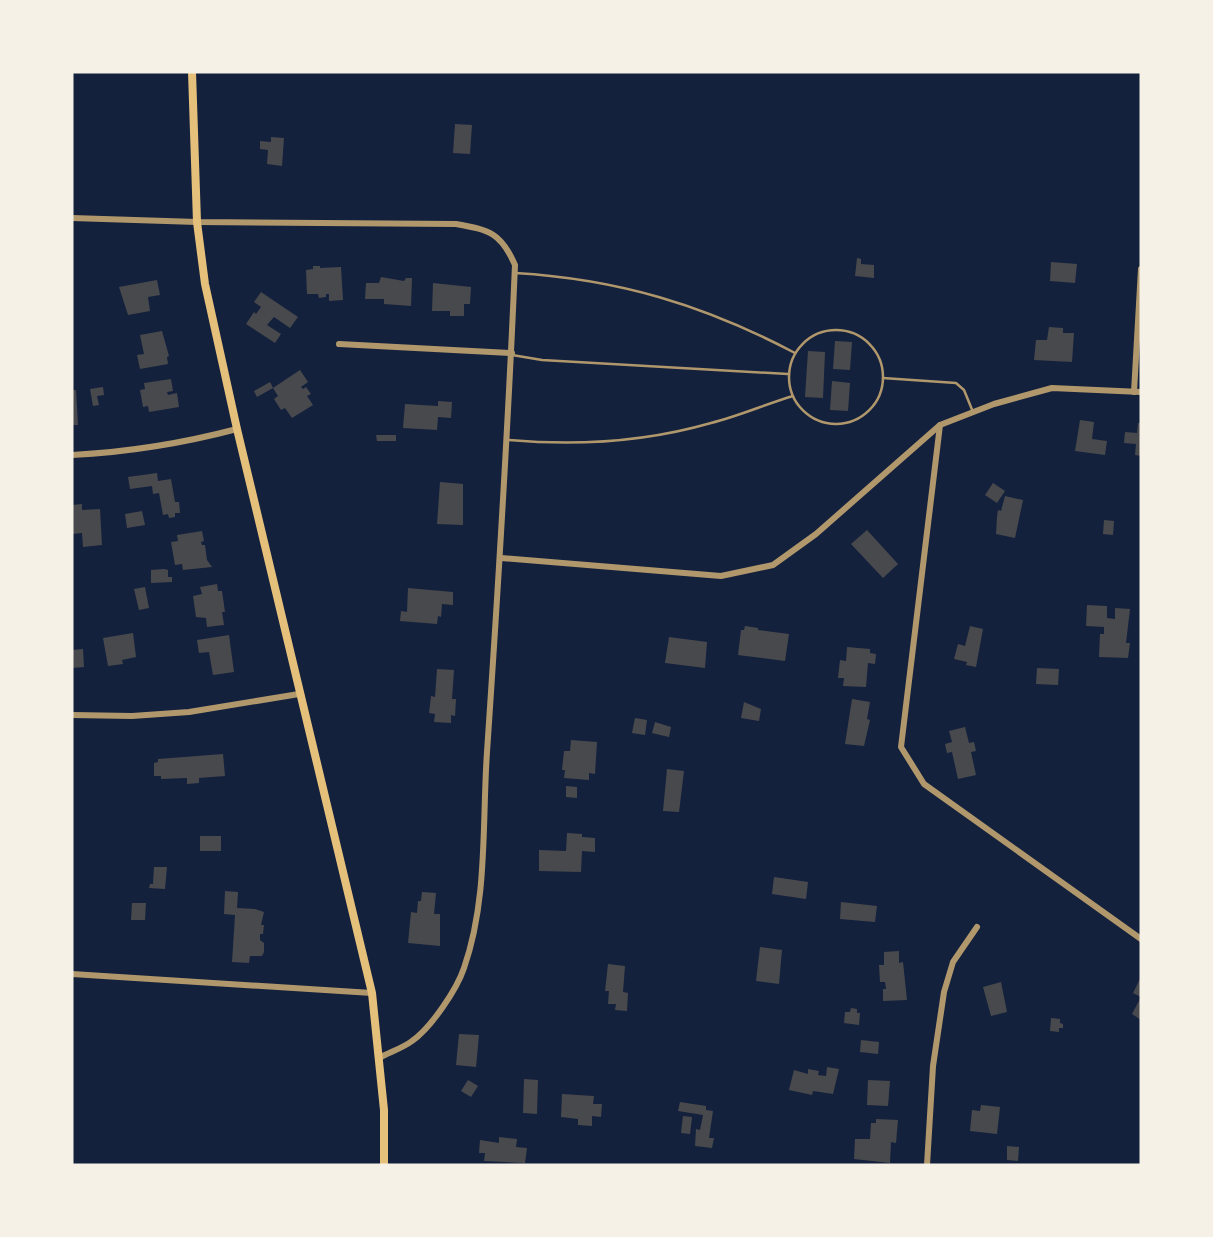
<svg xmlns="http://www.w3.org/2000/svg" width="1213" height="1237" viewBox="0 0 1213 1237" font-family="Overpass,sans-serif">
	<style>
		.building { fill: #48494c }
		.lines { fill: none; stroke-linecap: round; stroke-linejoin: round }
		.service { stroke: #b1986c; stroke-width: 2.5 }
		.minor { stroke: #b1986c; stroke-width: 6 }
		.secondary { stroke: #e5c07b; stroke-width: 8 }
	</style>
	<rect width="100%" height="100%" fill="#14213d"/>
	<!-- building -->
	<g class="building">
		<path d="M455,124L472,125L470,154L453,153Z"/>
		<path d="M271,137L284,138L282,166L267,164L268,150L260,149V141L271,142Z"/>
		<path d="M857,258L861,259V264L874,265V278L855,276Z"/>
		<path d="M1051,262L1077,264L1075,283L1050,281Z"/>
		<path d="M313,266H320V268L341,267L343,300L329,301V294H326V297L319,298L318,294H307L306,270L313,269Z"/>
		<path d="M381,277L404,281L406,278H412L411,306L384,304V299H365L366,283H379Z"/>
		<path d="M157,280L160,295L148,297L150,311L128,315L119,287Z"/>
		<path d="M433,283L471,287L470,304H464V316H450V311H432Z"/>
		<path d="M261,292L298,317L290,328L274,317L267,325L281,334L275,343L246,324L254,312L256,314L261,307L254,302Z"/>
		<path d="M1049,327L1063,328V333H1074L1072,362L1034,360L1036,340H1047Z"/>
		<path d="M162,331L169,356L167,357L168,364L140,369L137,355L144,354L140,335Z"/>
		<path d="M835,341L852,342L850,370L833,369Z"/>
		<path d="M808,351L825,352L823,398L805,397Z"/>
		<path d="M300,370L308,382L301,387L303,389L306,387L311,394L307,396L313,405L292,418L285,408L281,410L274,399L278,396L273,388Z"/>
		<path d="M171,379L173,391L167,392L168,395L177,393L179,407L149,412L148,406L143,407L140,390L145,389L144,383Z"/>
		<path d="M832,381L850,383L848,411L830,410Z"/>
		<path d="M270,382L273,388L257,397L254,391Z"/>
		<path d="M103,387L104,395L97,396L99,405L93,406L90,389Z"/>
		<path d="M72,390H76L78,425H72Z"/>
		<path d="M438,401L452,402L451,418L438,417L437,430L403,428L405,404L438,406Z"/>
		<path d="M1080,420L1094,422L1092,439L1107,441L1105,455L1075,451Z"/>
		<path d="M1138,423H1141V456L1135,455L1136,444L1124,443L1125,432L1137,433Z"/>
		<path d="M376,435H396V441H377Z"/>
		<path d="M157,473L158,481L171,479L175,502H179L180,513H175V517L169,518L168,514L163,515L159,493L153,494L152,486L130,489L128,477Z"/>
		<path d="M440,482L463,484V525L437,524Z"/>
		<path d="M993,483L1005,491L997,503L985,495Z"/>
		<path d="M1005,496L1023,500L1015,538L996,534L997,517L998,510L1001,511Z"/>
		<path d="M82,504V510L100,509L102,545L83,547L82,533L72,534V505Z"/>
		<path d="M142,511L145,525L127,528L125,514Z"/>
		<path d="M1104,520L1114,521L1113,535L1103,534Z"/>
		<path d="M867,530L898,564L883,578L851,544Z"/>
		<path d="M202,531L204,541L201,542L202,545H205L207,560L212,567L183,570L182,564L175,565L171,542L178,541L177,535Z"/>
		<path d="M164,569L168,570V577H172V582L151,583V570Z"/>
		<path d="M217,584L218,591H222L225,612H222L224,625L207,627L206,618L196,617L193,596L202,594L200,587Z"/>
		<path d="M145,587L149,608L139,610L134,589Z"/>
		<path d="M408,588L453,592V605L442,604L441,617L438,616L437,624L400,621L401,611L407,612Z"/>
		<path d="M1087,605L1107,606V618L1115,619V608L1130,609L1126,643H1130L1128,658L1099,657L1100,634H1104V627L1086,626Z"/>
		<path d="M745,626L758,628V630L789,634L785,661L738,655L741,630H744Z"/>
		<path d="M970,626L983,629L976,667L966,665L967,662L954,659L958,644L965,646Z"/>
		<path d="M133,633L136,657L122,660L123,664L108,666L103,638Z"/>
		<path d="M229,635L234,672L213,675L209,652L199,653L197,640Z"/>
		<path d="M669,637L707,642L705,668L665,663Z"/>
		<path d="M847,647L870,649V653L876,654L875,664L868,663L866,687L843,686L844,678H838L840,660L846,661Z"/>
		<path d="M83,649L84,667L72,668V650Z"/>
		<path d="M1037,668L1059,669L1058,685L1036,684Z"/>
		<path d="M437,669L454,670L452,699H456L455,716L451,715V723L434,722L435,714L429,713L431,696L435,697Z"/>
		<path d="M852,699L870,702L867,719L870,720L864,746L845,744Z"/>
		<path d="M744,702L761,709L759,721L741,718Z"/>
		<path d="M635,718L647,720L645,735L632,733Z"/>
		<path d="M655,722L671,727L669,737L652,733Z"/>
		<path d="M965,727L969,743L974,742L976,751L971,752L976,775L958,779L952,752L947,753L945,744L952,742L949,731Z"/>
		<path d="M571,740L597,742L595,774L589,773V780L564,778L565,770H562L564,751H570Z"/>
		<path d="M223,754L225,776L199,778V783L187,784V778L161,779V776H154V763L158,762V759Z"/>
		<path d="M667,769L684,771L679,812L663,811Z"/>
		<path d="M566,786L577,787V798L566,797Z"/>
		<path d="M567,833L582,834V837L595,838V852L582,851L581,872L539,871V850L566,851Z"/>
		<rect x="200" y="836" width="21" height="15"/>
		<path d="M154,867H167L165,889L149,888L150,884H153Z"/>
		<path d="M774,877L808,882L806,899L772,894Z"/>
		<path d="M225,891L238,892L237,908L255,909L264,912L261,925H264L263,934H260V940L264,943V952L262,956H250L249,963L232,962L235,915L224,914Z"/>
		<path d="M422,892L436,893L434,914H440V946L408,943L411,912L417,913L418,901H421Z"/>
		<path d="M841,902L877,906L875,922L840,919Z"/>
		<path d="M132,903H146L145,920H131Z"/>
		<path d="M760,947L782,950L779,984L756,981Z"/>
		<path d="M899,951V963L903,962L907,1000L883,1001V989H886L885,982H880L879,965H884V952Z"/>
		<path d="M608,964L625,966L623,992L628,993L627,1011L615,1010L616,1004H608L609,991H605Z"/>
		<path d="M1141,977V1020L1132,1014L1141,997L1133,993Z"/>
		<path d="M1001,982L1007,1012L991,1016L983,987Z"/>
		<path d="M851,1008L857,1009V1013H860L859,1025L844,1023L845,1012H850Z"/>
		<path d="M1051,1018L1060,1019V1023L1063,1024V1028H1059V1032L1050,1031Z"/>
		<path d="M459,1034L479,1035L476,1067L456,1065Z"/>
		<path d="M861,1040L879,1042L878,1054L860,1052Z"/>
		<path d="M827,1067L839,1069L833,1094L813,1091L812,1095L789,1090L794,1070L808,1074V1069L819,1071L818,1075L826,1076Z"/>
		<path d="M524,1079L538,1080L537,1114L523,1113Z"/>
		<path d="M468,1080L478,1086L471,1097L461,1091Z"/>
		<path d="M868,1080L890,1081L888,1106L867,1105Z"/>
		<path d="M562,1094L594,1096L593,1104H602L601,1117L592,1116V1126L578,1125V1119L561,1117Z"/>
		<path d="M680,1102L706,1106V1110L713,1111L709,1138H714L712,1148L695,1146L696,1129L700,1130L703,1115L678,1111Z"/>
		<path d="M981,1105L1000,1107L997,1134L970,1131L972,1110L980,1111Z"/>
		<path d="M683,1116L692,1117L690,1134L681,1133Z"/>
		<path d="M876,1119L898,1120L896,1143L891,1142L890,1163L854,1159L855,1139H870L871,1123H876Z"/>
		<path d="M499,1137L517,1139L516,1147L527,1148L525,1163L484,1161L485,1153H479L480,1140L499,1143Z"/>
		<path d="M1007,1146L1019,1147L1018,1161L1007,1160Z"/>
	</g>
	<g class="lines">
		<!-- service -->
		<g class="service">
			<path d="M515,273C618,279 704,305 795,353"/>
			<circle cx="836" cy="377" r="47"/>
			<path d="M512,355L542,360L788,374"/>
			<path d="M883,378L956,383L964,390L973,412"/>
			<path d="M509,440C577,446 645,442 711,423C739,416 766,404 793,396"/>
		</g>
		<!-- minor -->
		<g class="minor">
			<path d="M72,218L197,222L456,224C490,230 501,233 515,265C508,428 498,590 487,752C482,824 488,899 464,968C457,989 431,1028 412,1041C403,1048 390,1052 379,1058"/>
			<path d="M339,344L512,353"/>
			<path d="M1134,392L1141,269"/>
			<path d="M940,425L901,747L924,784L1141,939"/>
			<path d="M72,455C131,452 180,444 237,429"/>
			<path d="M501,558L721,576L773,565L816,534L940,425L994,404L1052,388L1141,392"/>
			<path d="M72,715L132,716L189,712L299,694"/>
			<path d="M72,974L372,993"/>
			<path d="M927,1165L933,1066L944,992L953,962L977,927"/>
		</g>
		<!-- secondary -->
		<path class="secondary" d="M192,72L197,222L205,284L237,429L372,993L384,1110V1165"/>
	</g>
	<!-- border -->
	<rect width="1213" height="1237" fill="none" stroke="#f6f1e7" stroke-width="147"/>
</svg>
